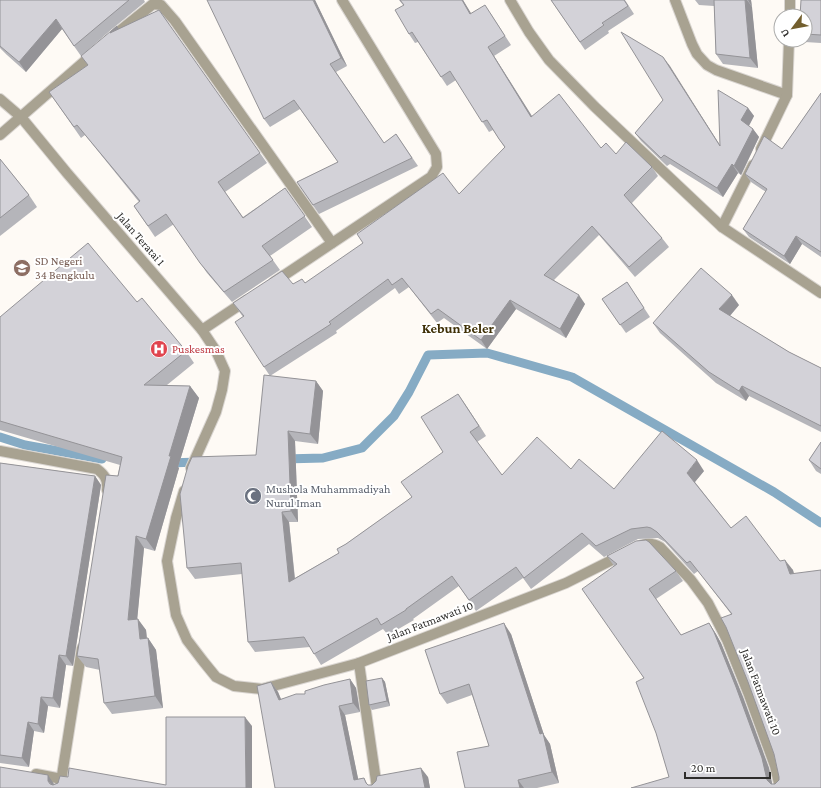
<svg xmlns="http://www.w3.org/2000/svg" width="821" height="788" viewBox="0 0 821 788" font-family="'Crimson Pro',serif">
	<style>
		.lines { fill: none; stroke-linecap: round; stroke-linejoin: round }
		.stream { stroke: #86abc4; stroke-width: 9 }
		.minor-casing { stroke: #d9d5d1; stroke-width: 12 }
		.minor { stroke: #a8a291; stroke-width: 10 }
		.wall { fill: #b5b5ba }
		.shaded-wall { fill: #949397 }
		.building { fill: #d3d2d8; stroke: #949397 }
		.labels { text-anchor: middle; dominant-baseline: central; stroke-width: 4; stroke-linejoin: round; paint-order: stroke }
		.street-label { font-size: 12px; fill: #2e2d2b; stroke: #fff }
		.education-label { font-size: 12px; fill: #785e54; stroke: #fff; text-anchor: start }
		.health-label { font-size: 12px; fill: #be3a42; stroke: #fff; text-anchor: start }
		.worship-label { font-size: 12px; fill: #5b616d; stroke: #fff; text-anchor: start }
		.quarter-label { font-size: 14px; font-weight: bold; fill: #3e2f05; stroke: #fff }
	</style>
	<rect width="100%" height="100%" fill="#fefaf5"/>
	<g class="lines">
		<!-- stream -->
		<g class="stream">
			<path d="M0,437L25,445L102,459"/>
			<path d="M284,459L323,458L362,448L394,416L409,392L428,355L487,353L572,377L774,492L821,523"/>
			<path d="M168,463L199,462"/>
		</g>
		<defs>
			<g id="minor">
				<path d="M510,0L529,32L549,60L595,107L722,227"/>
				<path d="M675,0L692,44L697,54L707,65L716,70L787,95"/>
				<path d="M790,0V16"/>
				<path d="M117,33L153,4L161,5L175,21L332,243"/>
				<path d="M0,99L21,117L67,173L202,330L216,351L225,371L222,390L216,412L191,468"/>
				<path d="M0,135L94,53"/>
				<path d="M761,149L787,95L789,40"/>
				<path d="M753,165L722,227L821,293"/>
				<path d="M274,282L431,177L437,167L436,154L342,0"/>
				<path d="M202,330L247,300"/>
				<path d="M0,451L97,469C105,475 108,480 107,490"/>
				<path d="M184,491L176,518L167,561L176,615L187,640L203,661L216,677L234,686L262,689L359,663L566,583L622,555"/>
				<path d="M638,547C645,543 653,543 660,547L691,580L708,603L727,640L749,695L775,766L780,788"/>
				<path d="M359,663L377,788"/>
				<path d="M36,774L62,779"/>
				<path d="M60,788L82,648"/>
			</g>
		</defs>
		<!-- minor casing -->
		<use href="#minor" class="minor-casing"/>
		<!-- minor -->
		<use href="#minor" class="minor"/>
	</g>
	<!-- wall -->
	<g class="wall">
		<path d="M0,0H144L145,2L112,29L81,56L62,29L26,72L7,55L0,48Z"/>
		<path d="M315,0L347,66L336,72L384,143L396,134L418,166L319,214L297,182L338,162L300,109L270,127L264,119Z"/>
		<path d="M399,0H463L471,14H491L511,45L494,56L532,116L601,148L652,167L658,176L632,203L662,238L669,247L635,277L599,235L554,280L585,304L566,338L516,309L487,349L444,318L437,323L409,287L399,294L395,288L336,331L337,333L270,376L316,381L323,391L318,444L295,441L298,522H289L295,578L339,553L346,544L412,497L443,452L458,394L486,436L477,442L502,475L571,469L614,489L704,471L695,482L731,528L793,570L821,788L669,777L614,566L607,556L676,571L683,581L656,599L681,635L709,623L716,634L721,643L743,697L769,768L772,784H775L779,780V777L774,754L731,614L698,571L694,574L665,542L658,538H655L638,539L604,557L589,544L531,589L523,578L476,611L459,586L413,619L414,620L388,635L383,629L321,665L310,647L255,652L248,642L242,574L195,579L187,568L256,455L270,376L264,367L243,317L233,303L293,284L305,283L459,194L505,148L493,130L489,132L456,80L447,86L418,42L415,43L409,34L403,5Z"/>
		<path d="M551,0H625L634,14L608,31L609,33L585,50Z"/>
		<path d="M695,0H751L758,68L723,64L716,54L714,6L699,5Z"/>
		<path d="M821,0V43L805,42L803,40H805V16Z"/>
		<path d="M159,10L267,163L225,192L243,217L285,188L312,227L270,256L280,270L232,302L207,273L174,224L155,237L134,206L139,202L85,135L81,138L49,92L88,65L119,29Z"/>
		<path d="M663,57L720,145L748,108L754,116L749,126L753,129L759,137L741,175L738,173L723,197L670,164L667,166L641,141L635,133L663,100Z"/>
		<path d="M821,93V257L802,244L790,264L749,237L743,229L766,192L751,182L745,174L782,149Z"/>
		<path d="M0,159L29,195L37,207L0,236Z"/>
		<path d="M627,282L650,317L626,333L602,299Z"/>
		<path d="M137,302L186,351L194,363L167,385L190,386L199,398L178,467L179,468L155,551L144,548L137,619L146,630L147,639L148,638L156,650L163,708L112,714L104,703L100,670L86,667L77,656L120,465L0,430V317Z"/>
		<path d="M739,305L730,316L789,352L821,368V432L749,396L746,401L716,383L660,333L653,323Z"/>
		<path d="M821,442V474L816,471L809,460Z"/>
		<path d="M0,463L95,476L101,485L73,666L66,665L60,708L48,706L44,733L34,731L29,767L0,763Z"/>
		<path d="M511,634L544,735L550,744L559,783L537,788H465L489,746L472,695L447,704L440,694Z"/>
		<path d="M382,678L385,682L390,706L372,710L369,705Z"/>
		<path d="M350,679L356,688L360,712L345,715L358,779L364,778L368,785H372L428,777L430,788H275L271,682L278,692L281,699L305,694Z"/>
	</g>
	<!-- shaded-wall -->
	<g class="shaded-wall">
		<path d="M313,0H315L347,66L341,58Z"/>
		<path d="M462,0H463L477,23L470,14Z"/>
		<path d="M745,0H747L752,7L758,68L750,58Z"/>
		<path d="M748,0H751L752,7Z"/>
		<path d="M56,19L62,29L26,72L19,62Z"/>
		<path d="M117,26L124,36L110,33Z"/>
		<path d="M488,47L494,56L538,126L531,117Z"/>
		<path d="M663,57L670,66L726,155L720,146Z"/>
		<path d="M748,108L754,116L747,129L741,120Z"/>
		<path d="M753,129L759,137L741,175L734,166Z"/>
		<path d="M732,164L738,173L723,197L717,188Z"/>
		<path d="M796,236L802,244L790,264L784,256Z"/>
		<path d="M579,295L585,304L566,338L560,329Z"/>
		<path d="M732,295L739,305L727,319L719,309Z"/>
		<path d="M510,300L516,309L487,349L481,340Z"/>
		<path d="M316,381L323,391L318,444L310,434Z"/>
		<path d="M190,386L199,398L178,467L179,468L155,551L146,539L169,456Z"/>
		<path d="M742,386L749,396L746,401L739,391Z"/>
		<path d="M458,394L465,404L486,436L479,426Z"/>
		<path d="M288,431L295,441L298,522L291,511Z"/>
		<path d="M697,460L704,471L694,483L687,473Z"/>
		<path d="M95,476L101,485L73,666L66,656Z"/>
		<path d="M282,512L289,522L296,592L289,582Z"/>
		<path d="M136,536L144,548L136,632L128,620Z"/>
		<path d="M785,560L793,570L797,585L790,574Z"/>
		<path d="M138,619L146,630L148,651L140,639Z"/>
		<path d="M504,623L511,634L544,735L550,744L559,783L552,772Z"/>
		<path d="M709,623L716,634L721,643L743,697L769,768L773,788L767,780Z"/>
		<path d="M148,638L156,650L163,708L155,696Z"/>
		<path d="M59,655L66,665L60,708L53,698Z"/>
		<path d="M382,678L385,682L390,706L387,701Z"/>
		<path d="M350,679L356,688L360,712L353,703Z"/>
		<path d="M271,682L278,692L285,709L279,700Z"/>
		<path d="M41,697L48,706L44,733L38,724Z"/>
		<path d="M339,706L345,715L360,788L354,780Z"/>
		<path d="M245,717L252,726V788H246Z"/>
		<path d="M28,722L34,731L29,767L22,758Z"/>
		<path d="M421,768L428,777L430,788H425Z"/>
		<path d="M48,775L54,784V788L48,781Z"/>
		<path d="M518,780L524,788H520Z"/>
	</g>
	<!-- building -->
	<g class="building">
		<path d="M0,0H129L105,20L74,46L56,19L19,62L0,46Z"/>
		<path d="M207,0H313L341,58L330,64L384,143L396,134L412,158L313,205L297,182L338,162L294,100L264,119Z"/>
		<path d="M400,0H462L470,14L485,5L505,36L488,47L531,117L559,94L601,148L606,143L616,154L626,142L652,167L624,195L662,238L629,267L592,226L544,275L579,295L560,329L510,300L481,340L438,309L431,314L402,278L392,285L388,279L329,322L331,324L264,367L235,322L244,316L233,303L282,271L293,284L302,279L305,283L363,243L357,234L443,173L459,194L505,147L499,139L487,120L482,122L450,71L441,77L412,32L409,34L395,10L404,5Z"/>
		<path d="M551,0H624L628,6L602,23L604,25L580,42Z"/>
		<path d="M714,0H745L750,58L716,54Z"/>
		<path d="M801,0H821V35L805,34V16H800Z"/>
		<path d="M159,10L260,153L218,182L243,218L285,188L305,216L262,246L273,260L224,292L200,263L166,214L148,226L134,206L140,201L77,125L74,127L49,92L88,65L81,56L117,26L110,33Z"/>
		<path d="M621,32L663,57L720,146L718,90L748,108L741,120L753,129L734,166L732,164L717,188L664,155L661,158L635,133L663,100Z"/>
		<path d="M821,93V252L796,236L784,256L743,229L767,189L745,174L764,136L782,149Z"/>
		<path d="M0,159L29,195L0,218Z"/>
		<path d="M88,243L137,302L142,298L186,351L144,385L190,386L169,456H171L146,539L136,536L128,620L138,619L140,639L148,638L155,696L104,703L98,659L77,656L106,475L118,476L122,457L0,421V317Z"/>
		<path d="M701,268L732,295L719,309L789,352L821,368V426L742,386L739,391L709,372L653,323Z"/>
		<path d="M627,282L644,308L620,325L602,299Z"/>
		<path d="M264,375L316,381L310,434L288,431L291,511L282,512L289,582L339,553L337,549L346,544L412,497L401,482L443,452L421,417L458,394L479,426L470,432L502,475L537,437L571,469L579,459L614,489L662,431L697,460L687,473L731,528L746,516L780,561L785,560L790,574L821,570V788H631L669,777L656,733L636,682L644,678L582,589L617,564L607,556L636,541L646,540L649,542L676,571L649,589L681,635L709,623L714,632L736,687L762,758L767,780L771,784H775L779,780V777L774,754L748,682L726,627L721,618L732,614L690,561L687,563L657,532L651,528L647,527L631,529L596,546L582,533L524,578L516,567L469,600L452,576L406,609V610L381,625L377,618L314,654L304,637L248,642L241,563L187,568L180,494L188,466L192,457L256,455Z"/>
		<path d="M821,442V469L809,460Z"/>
		<path d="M0,463L95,476L66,656L59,655L53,698L41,697L38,724L28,722L22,758L0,755Z"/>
		<path d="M504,623L540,734L543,733L552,772L518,780L520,788H465L457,752L489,746L469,684L440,694L425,650Z"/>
		<path d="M382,678L387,701L369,705L366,681Z"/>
		<path d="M350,679L353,703L339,706L354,780L364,778L366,783L368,785H372L376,781L377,776L421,768L425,788H275L257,686L271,682L279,700L296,694H305V691L324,685Z"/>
		<path d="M166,717H245L246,788H0V767L48,775V781L50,784L53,785L58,783L60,776L68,777L69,768L166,785Z"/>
	</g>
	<!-- icons -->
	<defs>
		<symbol id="school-disc" viewBox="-11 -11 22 22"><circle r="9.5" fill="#8d6e63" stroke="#fff"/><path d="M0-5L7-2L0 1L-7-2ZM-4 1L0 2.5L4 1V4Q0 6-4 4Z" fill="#fff"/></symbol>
		<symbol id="hospital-disc" viewBox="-11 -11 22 22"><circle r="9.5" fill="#e0444e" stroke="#fff"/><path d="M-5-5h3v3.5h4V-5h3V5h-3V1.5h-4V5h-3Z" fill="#fff"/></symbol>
		<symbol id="mosque-disc" viewBox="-11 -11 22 22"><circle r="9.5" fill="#6b7280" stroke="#fff"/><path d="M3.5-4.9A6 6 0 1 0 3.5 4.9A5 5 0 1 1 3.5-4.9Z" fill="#fff"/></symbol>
	</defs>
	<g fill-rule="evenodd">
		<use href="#school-disc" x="12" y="258" width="20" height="20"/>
		<use href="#hospital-disc" x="149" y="339" width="20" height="20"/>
		<use href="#mosque-disc" x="243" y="486" width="20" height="20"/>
	</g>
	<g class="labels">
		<!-- street labels -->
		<g class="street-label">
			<text transform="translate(141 239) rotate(49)">Jalan Teratai 1</text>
			<text transform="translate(430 621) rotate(-21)">Jalan Fatmawati 10</text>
			<text transform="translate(761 692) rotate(69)">Jalan Fatmawati 10</text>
		</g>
		<!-- education labels -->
		<g class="education-label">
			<text x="35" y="261">SD Negeri<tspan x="35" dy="14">34 Bengkulu</tspan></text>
		</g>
		<!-- health labels -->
		<g class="health-label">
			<text x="172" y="349">Puskesmas</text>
		</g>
		<!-- worship labels -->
		<g class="worship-label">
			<text x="266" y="489">Mushola Muhammadiyah<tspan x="266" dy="14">Nurul Iman</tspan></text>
		</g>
		<!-- quarter labels -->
		<g class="quarter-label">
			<text x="458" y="328">Kebun Beler</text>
		</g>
	</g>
	<!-- north arrow -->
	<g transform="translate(793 28) rotate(238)"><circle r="19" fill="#ffffff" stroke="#ababaa"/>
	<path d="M0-3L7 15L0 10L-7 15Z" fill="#735f2e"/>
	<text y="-6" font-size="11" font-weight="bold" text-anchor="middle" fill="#2e2d2b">U</text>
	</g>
	<!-- scale -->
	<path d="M685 772v6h85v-6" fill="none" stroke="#2e2d2b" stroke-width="2"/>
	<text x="691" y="772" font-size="12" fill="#2e2d2b" stroke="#ffffff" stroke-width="3" paint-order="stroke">20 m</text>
</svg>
